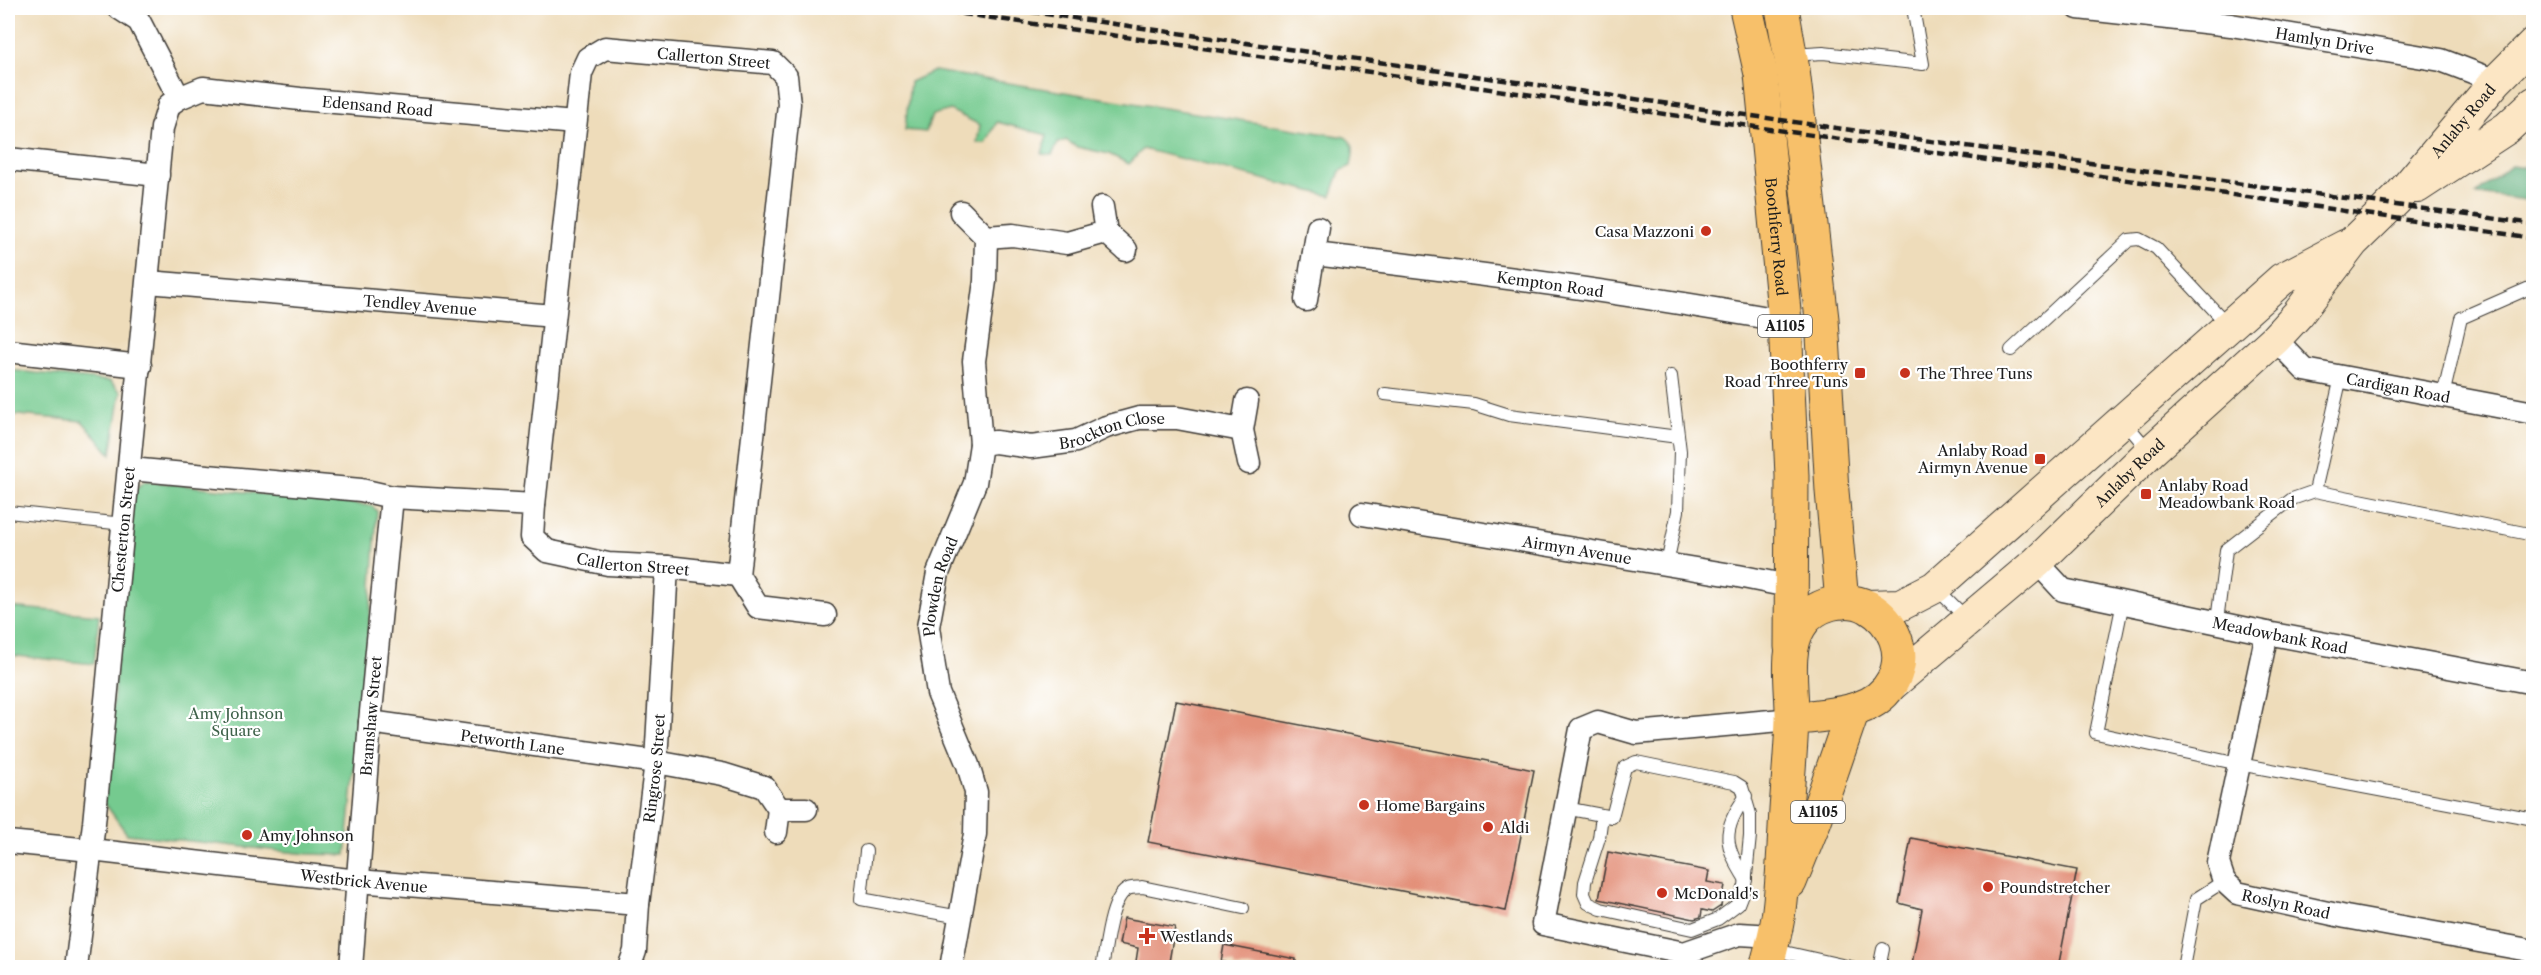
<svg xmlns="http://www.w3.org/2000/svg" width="2541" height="975" viewBox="0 0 2541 975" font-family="'Libre Caslon Text',serif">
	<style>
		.green { fill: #74ca8f; stroke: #487356; stroke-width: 1.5 }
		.forest { fill: #5fae7a; stroke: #3e654b; stroke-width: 1.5 }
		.building { fill: #e39079 }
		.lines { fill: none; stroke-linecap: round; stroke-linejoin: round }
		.service-casing { stroke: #3c3934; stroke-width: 14 }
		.minor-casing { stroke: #3c3934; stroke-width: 25 }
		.secondary-casing { stroke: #3c3934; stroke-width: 34 }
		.primary-casing { stroke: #3c3934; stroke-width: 35 }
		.service { stroke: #fff; stroke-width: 12 }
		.minor { stroke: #fff; stroke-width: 22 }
		.secondary { stroke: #fce6c4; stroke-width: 32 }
		.primary { stroke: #f7c06b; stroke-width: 33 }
		.rail { stroke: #1c1c1c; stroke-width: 4.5; stroke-dasharray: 9 4.5; stroke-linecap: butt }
		.poi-dot { fill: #c8321e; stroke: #fff; stroke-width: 2 }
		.labels { text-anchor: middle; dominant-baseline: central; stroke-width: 4.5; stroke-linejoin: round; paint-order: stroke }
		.shield { fill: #fff; stroke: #606060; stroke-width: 1.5 }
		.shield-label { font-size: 14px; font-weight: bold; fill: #1c1c1c }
		.street-label { font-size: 15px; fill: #1c1c1c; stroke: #fff }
		.poi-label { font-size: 15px; fill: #1c1c1c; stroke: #fff; text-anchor: start }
		.park-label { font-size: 15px; fill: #3f624a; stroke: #fff }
	</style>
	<rect width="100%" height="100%" fill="#fff"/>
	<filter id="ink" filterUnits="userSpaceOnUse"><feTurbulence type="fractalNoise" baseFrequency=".0167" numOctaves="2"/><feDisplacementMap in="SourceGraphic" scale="12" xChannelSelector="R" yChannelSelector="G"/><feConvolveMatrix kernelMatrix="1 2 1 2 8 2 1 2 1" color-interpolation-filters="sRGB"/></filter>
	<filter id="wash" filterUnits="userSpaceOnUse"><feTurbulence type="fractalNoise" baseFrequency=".008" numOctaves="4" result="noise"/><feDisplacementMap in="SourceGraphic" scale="24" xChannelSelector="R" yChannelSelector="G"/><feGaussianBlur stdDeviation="1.35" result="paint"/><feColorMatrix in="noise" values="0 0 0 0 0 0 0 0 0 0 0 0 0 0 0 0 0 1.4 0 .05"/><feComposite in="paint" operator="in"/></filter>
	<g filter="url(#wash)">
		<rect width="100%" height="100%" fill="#eedcba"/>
		<!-- green -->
		<g class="green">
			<path d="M934,71L1345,137C1357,145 1353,153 1351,166L1340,171L1331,196L1143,149L1129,164L1109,154L1077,147L1066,140L1058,143L1052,155L1042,154L1047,135L997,122L986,143H977L980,125L950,110L932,115L926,132L905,130L910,82Z"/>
			<path d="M8,370L110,381L121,392L111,454L82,421L8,414Z"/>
			<path d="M145,481L372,506L377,511L371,602L346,855L307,854L127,834L104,802L132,492Z"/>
			<path d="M8,607L99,615L94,664L8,655Z"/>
		</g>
		<!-- forest -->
		<path class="forest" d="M2511,165L2533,168V201L2476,194Z"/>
		<g id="blocks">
			<!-- building -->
			<g class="building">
				<path d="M1176,701L1534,770L1506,911L1148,842Z"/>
				<path d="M1911,838L2077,870L2058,968H1931L1912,964L1922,909L1899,903Z"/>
				<path d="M1608,852L1709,871L1707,882L1725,885L1721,906L1712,912L1702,910L1701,917L1694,919L1599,899Z"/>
				<path d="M1124,918L1175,927L1168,968H1135L1138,948L1119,944Z"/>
				<path d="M1224,945L1296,959L1295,968H1234V964L1221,962Z"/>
			</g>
		</g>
	</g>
	<g filter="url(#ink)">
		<use href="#blocks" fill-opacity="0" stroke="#3c3934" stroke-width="1.5"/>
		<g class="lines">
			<defs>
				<g id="service">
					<path d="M1791,55L1823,53L1923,64L1913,8"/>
					<path d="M2011,350L2129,240L2139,239L2156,248L2228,325"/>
					<path d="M2341,377L2315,491L2534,535"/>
					<path d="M1385,394L1474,404L1509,415L1678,437"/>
					<path d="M2443,396L2461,318L2534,286"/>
					<path d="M2123,420L2150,452"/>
					<path d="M8,512L124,524"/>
					<path d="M1667,564L1678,511L1680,451L1671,376"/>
					<path d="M1936,588L1967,619"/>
					<path d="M2123,602L2096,733L2239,764L2534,819"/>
					<path d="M2217,621L2226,550L2292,499L2315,491"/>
					<path d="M1565,808L1612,817L1625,767L1636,762L1734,782L1742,787L1750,814V836L1745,886L1738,904L1718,919L1692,929L1601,909L1588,903L1584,894L1585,882L1599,838L1602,815"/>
					<path d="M866,851L861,899L960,917"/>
					<path d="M1746,880C1724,845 1721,831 1746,796"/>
					<path d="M1771,949L1855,968"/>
					<path d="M1102,968C1106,949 1110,897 1128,889C1132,887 1138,888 1142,887L1243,908"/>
					<path d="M1879,968L1883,949"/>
					<path d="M2183,968L2196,899L2224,881"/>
				</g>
				<g id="minor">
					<path d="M119,8L139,21L179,98"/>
					<path id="s1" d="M2078,8L2231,25L2441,60L2496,81"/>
					<path d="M8,159L158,175"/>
					<path d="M1102,207L1106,232L1126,250"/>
					<path d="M986,237L1013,235L1067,243L1106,232"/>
					<path id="s2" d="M1314,254C1472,272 1629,293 1785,321"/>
					<path id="s3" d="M148,282L554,316"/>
					<path d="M1306,300L1318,228"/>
					<path id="s4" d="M2275,339L2305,370L2534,413"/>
					<path d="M8,351L140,366"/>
					<path d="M1247,401L1242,430L1249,463"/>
					<path id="s5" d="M981,444L995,442L1031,447L1076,441L1106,427L1139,418H1177L1242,430"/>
					<path d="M130,469L361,490L392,497L370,722L351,968"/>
					<path id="s6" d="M392,497L534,505L532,537L547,551L608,564L667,567L738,575"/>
					<path id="s7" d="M534,505L581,73L588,58L605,48L773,63L786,76L789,104L738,575L758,607L825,615"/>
					<path id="s8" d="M1362,514L1738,576L1793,587"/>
					<path id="s9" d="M2037,562L2063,590L2267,633L2534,683"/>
					<path id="s10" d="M2267,633L2218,863L2224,881L2237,893L2346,917L2534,951"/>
					<path id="s11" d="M370,722L656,762L722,774L764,787L779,809L776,832"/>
					<path d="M779,809H806"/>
					<path id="s12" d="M8,842L91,850L358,881L638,904"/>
					<path d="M1774,936L1739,934L1684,953L1543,924L1581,729L1598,722L1636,733L1792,719"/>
					<path id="s13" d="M76,968L94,823L162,128L169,105L179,98L203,88L300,99L575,123"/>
					<path id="s14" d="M629,968L635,951L638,904L656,762L667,567"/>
					<path id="s15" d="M951,968L975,834L976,792L968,765L938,693L928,627L938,573L975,483L981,444L974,361L985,281L986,237L961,212"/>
				</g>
				<g id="secondary">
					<path d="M2417,187L2507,128L2534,103"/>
					<path d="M1866,606L1900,605L1935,587L2282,279L2345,246"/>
					<path id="s16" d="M1890,686L2037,562L2150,452L2275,339L2298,314L2353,242L2396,200L2496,81L2534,43"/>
				</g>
				<g id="primary">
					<path id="s17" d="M1746,8L1761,74L1785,321L1792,476L1791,647"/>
					<path d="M1782,8L1793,70L1822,319L1832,491L1842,602"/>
					<path d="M1790,882L1815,820L1853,710"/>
					<path d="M1766,968C1771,949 1777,929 1779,910C1783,877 1784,843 1786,810C1788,780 1791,750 1792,719C1793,691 1784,651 1800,626C1813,604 1846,595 1868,607C1894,622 1907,653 1893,680C1875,716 1827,714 1792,719"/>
				</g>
			</defs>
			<!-- service casing -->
			<use href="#service" class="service-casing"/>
			<!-- minor casing -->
			<use href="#minor" class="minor-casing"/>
			<!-- secondary casing -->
			<use href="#secondary" class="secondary-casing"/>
			<!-- primary casing -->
			<use href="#primary" class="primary-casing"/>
			<!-- service -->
			<use href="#service" class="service"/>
			<!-- minor -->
			<use href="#minor" class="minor"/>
			<!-- secondary -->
			<use href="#secondary" class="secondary"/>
			<!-- primary -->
			<use href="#primary" class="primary"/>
			<!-- rail -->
			<g class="rail">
				<path d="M922,8L2534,238"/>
				<path d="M1004,8L1836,128L2534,224"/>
			</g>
		</g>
	</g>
	<!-- markers -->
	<g class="poi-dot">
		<circle cx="1706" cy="231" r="6"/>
		<rect x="1854" y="367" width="12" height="12" rx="3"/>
		<circle cx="1905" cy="373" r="6"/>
		<rect x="2034" y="453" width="12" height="12" rx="3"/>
		<rect x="2140" y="488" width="12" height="12" rx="3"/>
		<circle cx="1364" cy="805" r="6"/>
		<circle cx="1488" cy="827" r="6"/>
		<circle cx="247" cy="835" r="6"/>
		<circle cx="1988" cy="887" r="6"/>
		<circle cx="1662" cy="893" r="6"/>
		<path d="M1144 927h6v6h6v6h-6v6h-6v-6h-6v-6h6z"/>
	</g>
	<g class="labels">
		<!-- shield labels -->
		<g class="shield">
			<rect x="1758" y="315" width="54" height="22" rx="4.5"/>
			<rect x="1791" y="801" width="54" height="22" rx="4.5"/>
		</g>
		<g class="shield-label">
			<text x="1785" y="326">A1105</text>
			<text x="1818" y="812">A1105</text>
		</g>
		<!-- street labels -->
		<g class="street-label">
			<text stroke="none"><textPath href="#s1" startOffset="249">Hamlyn Drive</textPath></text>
			<text stroke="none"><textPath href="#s7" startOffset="580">Callerton Street</textPath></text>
			<text stroke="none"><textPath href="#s13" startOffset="1082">Edensand Road</textPath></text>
			<text stroke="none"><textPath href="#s16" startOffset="807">Anlaby Road</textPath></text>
			<text stroke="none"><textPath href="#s17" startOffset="231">Boothferry Road</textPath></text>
			<text stroke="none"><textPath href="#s2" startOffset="238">Kempton Road</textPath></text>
			<text stroke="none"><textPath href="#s3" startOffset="273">Tendley Avenue</textPath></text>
			<text stroke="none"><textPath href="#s4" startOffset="138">Cardigan Road</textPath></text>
			<text stroke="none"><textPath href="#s5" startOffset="134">Brockton Close</textPath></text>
			<text stroke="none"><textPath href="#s16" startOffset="321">Anlaby Road</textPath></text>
			<text stroke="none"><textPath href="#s13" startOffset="441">Chesterton Street</textPath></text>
			<text stroke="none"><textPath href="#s8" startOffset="218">Airmyn Avenue</textPath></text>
			<text stroke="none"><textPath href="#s6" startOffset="282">Callerton Street</textPath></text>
			<text stroke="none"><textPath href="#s15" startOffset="393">Plowden Road</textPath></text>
			<text stroke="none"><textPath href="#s9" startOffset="260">Meadowbank Road</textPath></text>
			<text transform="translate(371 716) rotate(-85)">Bramshaw Street</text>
			<text stroke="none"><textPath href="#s11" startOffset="144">Petworth Lane</textPath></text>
			<text stroke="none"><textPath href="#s14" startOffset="202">Ringrose Street</textPath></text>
			<text stroke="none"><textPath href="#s12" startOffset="358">Westbrick Avenue</textPath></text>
			<text stroke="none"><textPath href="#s10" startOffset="322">Roslyn Road</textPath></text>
		</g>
		<!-- poi labels -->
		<g class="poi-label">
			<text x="1694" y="231" text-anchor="end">Casa Mazzoni</text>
			<text x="1848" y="364" text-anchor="end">Boothferry<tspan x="1848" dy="17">Road Three Tuns</tspan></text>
			<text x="1917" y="373">The Three Tuns</text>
			<text x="2028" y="450" text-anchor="end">Anlaby Road<tspan x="2028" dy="17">Airmyn Avenue</tspan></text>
			<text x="2158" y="485">Anlaby Road<tspan x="2158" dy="17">Meadowbank Road</tspan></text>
			<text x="1376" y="805">Home Bargains</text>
			<text x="1500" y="827">Aldi</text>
			<text x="259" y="835">Amy Johnson</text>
			<text x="2000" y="887">Poundstretcher</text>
			<text x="1674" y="893">McDonald's</text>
			<text x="1160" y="936">Westlands</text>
		</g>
		<!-- park labels -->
		<g class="park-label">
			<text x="236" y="713">Amy Johnson<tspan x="236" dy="17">Square</tspan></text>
		</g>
	</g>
	<!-- margin -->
	<rect width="2541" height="975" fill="none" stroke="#fff" stroke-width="30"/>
</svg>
